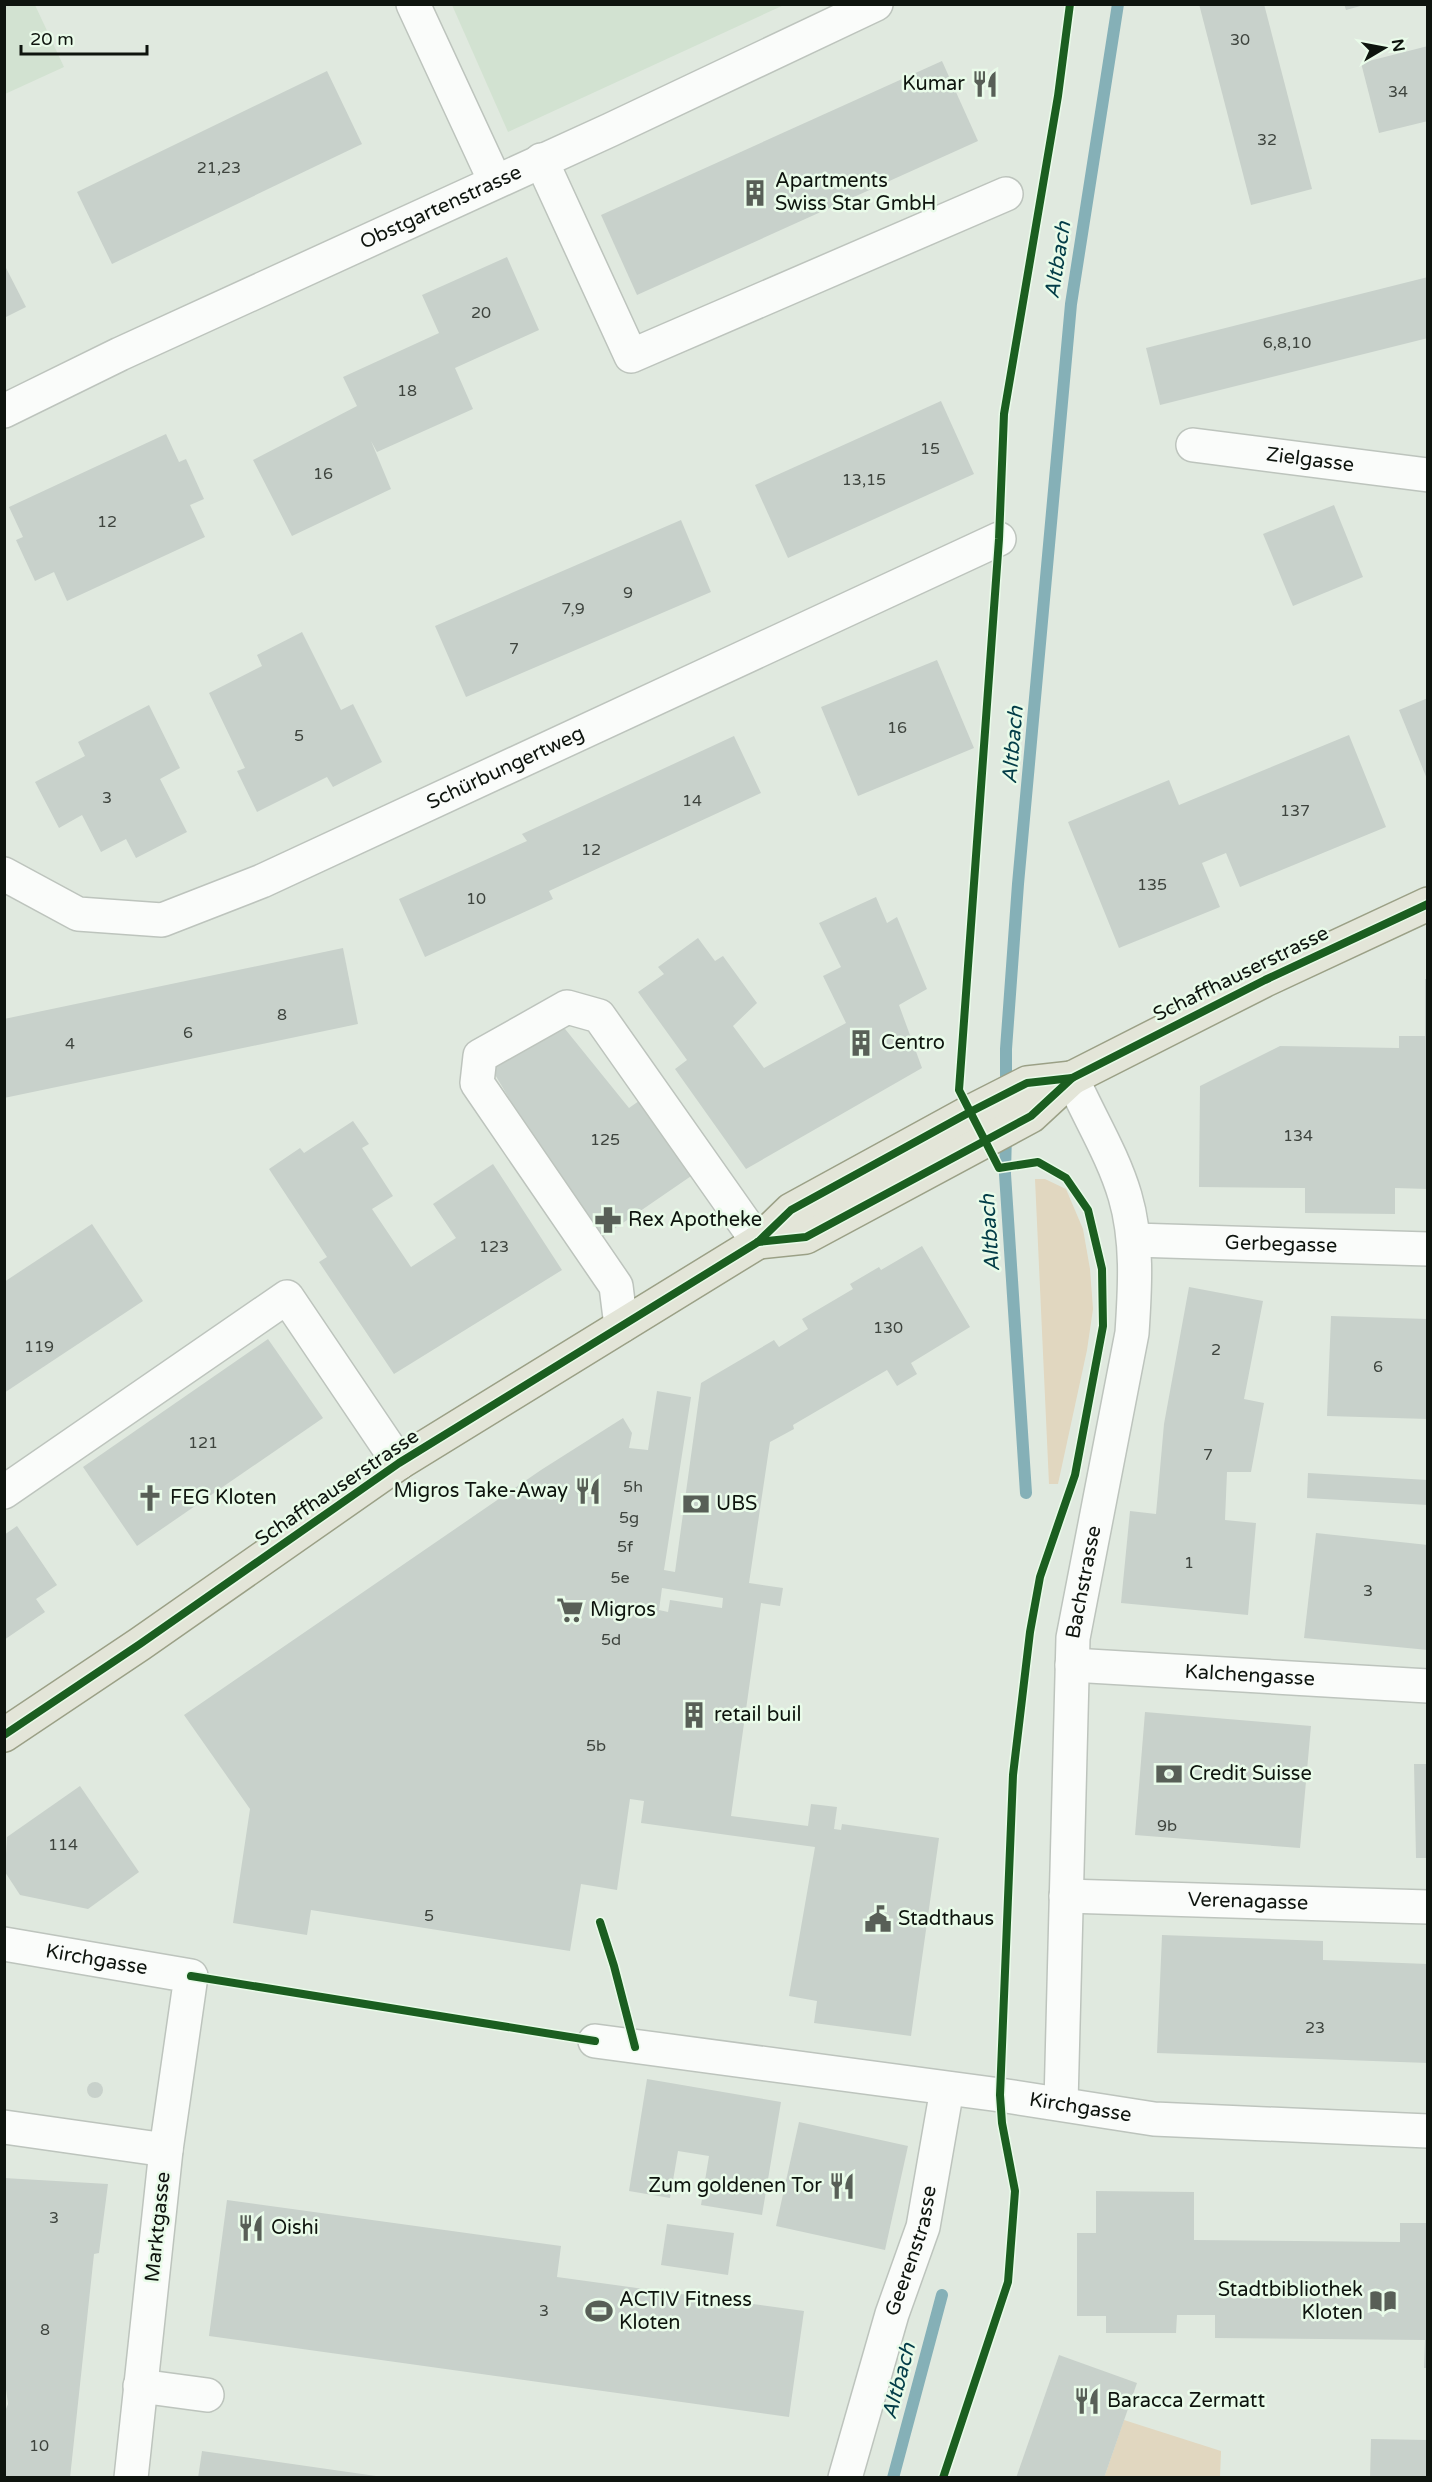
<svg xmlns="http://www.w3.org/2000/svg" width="1432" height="2482" viewBox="0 0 1432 2482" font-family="'Varela Round',sans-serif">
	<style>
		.built { fill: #d2e2d1 }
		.green { fill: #e1d7c0 }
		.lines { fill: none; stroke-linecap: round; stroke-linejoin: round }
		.stream { stroke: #85b0b7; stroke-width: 12 }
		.building { fill: #c8d1cb; fill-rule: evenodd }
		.minor-casing { stroke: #bdc4bd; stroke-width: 36 }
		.major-casing { stroke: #9ba086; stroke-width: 36 }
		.minor { stroke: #fafcfa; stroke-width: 33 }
		.major { stroke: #e3e5d8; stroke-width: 33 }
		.cycleway-casing { stroke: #e9fbe9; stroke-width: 11 }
		.cycleway { stroke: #1b5e20; stroke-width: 8 }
		.labels { text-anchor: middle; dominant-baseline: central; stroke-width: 5; stroke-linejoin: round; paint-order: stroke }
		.number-label { font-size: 16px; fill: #3e443e }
		.poi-label { font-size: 20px; fill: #0e140e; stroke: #e9fbe9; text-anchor: start }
		.street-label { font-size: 20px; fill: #0e140e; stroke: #e9fbe9 }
		.water-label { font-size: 21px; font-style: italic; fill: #023c47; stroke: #e9fbe9 }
	</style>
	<rect width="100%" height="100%" fill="#e0e9df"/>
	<!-- built -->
	<g class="built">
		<path d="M4,5H35L64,67L5,94Z"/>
		<path d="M452,5H784L508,132Z"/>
	</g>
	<!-- green -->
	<g class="green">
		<path d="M1035,1179H1045L1066,1189L1083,1229L1090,1269L1093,1309L1087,1350L1058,1484H1049Z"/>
		<path d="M1124,2420L1221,2451L1220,2477L1104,2478Z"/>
	</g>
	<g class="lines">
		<!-- stream -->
		<g class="stream">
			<path d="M1006,1090V1049L1018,884L1071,304L1118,4"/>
			<path d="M1006,1132L1005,1174L1026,1493"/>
			<path d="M893,2478L942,2295"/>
		</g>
	</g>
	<!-- building -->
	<g class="building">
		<path d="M1199,4H1264L1312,189L1251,205Z"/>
		<path d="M1344,4H1364V5L1346,10Z"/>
		<path d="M1428,46V121L1379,133L1361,63Z"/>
		<path d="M942,61L978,141L637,295L601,215Z"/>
		<path d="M327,71L362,144L112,264L77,192Z"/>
		<path d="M507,257L539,330L455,368L473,409L377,452L371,441L391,489L292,536L253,460L357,406L343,377L439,333L422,295Z"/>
		<path d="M4,264L26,307L4,318Z"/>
		<path d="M1428,277V338L1160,405L1146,348Z"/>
		<path d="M941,401L974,474L788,558L755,485Z"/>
		<path d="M166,434L179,462L186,459L204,499L190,505L205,537L67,601L54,572L35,581L16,540L23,537L9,507Z"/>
		<path d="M1334,505L1363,577L1293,606L1263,534Z"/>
		<path d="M681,520L711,592L466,697L435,626Z"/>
		<path d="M302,632L341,710L353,704L382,762L333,787L327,777L257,812L237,771L245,768L209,693L262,666L257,655Z"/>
		<path d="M937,660L974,748L858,796L821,707Z"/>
		<path d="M1428,698V778L1427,779L1399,710Z"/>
		<path d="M149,705L180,768L160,779L187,832L136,858L126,839L101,852L82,815L59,828L35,782L85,756L78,742Z"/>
		<path d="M1349,735L1386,827L1240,887L1226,853L1202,863L1220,907L1119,948L1068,822L1169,780L1179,805Z"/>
		<path d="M734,736L761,793L549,891L553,899L425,957L399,899L527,841L522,834Z"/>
		<path d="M876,897L887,923L897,917L927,989L899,1005L922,1068L746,1169L675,1069L687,1060L638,992L664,974L658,967L698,938L715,961L723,956L757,1003L733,1026L764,1068L846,1023L823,976L841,967L819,923Z"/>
		<path d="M343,948L358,1024L4,1098V1019Z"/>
		<path d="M1425,979H1428V1189L1395,1188V1214L1305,1213V1188L1199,1187L1200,1086L1280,1046L1399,1048V1036H1425Z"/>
		<path d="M557,1019L629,1108L646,1096L697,1172L598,1240L561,1187L490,1066Z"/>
		<path d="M353,1121L369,1144L362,1148L393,1196L372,1209L411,1267L456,1238L433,1204L493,1164L562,1270L394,1374L319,1262L327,1257L269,1169L300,1148L304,1153Z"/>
		<path d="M92,1224L143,1301L4,1393V1282Z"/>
		<path d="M922,1246L970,1327L911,1363L917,1374L897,1386L887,1370L793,1425L794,1429L770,1442L749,1583L783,1588L780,1606L761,1603L731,1816L808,1826L811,1804L820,1805L837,1807L834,1829L841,1830L842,1824L939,1838L911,2036L814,2023L817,2001L789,1996L815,1847L641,1823L644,1801L630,1799L617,1890L581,1884L570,1951L311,1910L307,1935L233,1923L250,1809L184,1715L541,1470L623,1418L632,1433L629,1448L648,1450L657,1391L691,1397L664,1570L675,1572L701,1383L774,1340L779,1347L808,1329L802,1319L853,1289L850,1284L879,1267L881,1270ZM662,1588L723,1598L722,1608L670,1600L668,1612L659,1610Z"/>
		<path d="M1189,1287L1263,1301L1244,1399L1264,1403L1251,1472H1227L1225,1520L1256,1523L1248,1615L1121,1603L1130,1511L1156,1514L1164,1424Z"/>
		<path d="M1331,1316L1428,1319V1419L1327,1416Z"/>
		<path d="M268,1339L323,1418L137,1546L83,1467Z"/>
		<path d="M1308,1473L1428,1480V1505L1307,1498Z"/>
		<path d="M17,1526L57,1585L36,1599L45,1612L4,1640V1535Z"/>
		<path d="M1316,1533L1428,1545V1650L1304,1638Z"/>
		<path d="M1145,1712L1311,1726L1300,1848L1135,1835Z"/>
		<path d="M1414,1764H1428V1858H1416Z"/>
		<path d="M80,1786L139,1872L88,1909L20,1895L5,1872L7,1837Z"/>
		<path d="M1162,1935L1323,1941V1960L1428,1964V2063L1157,2053Z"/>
		<path d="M647,2079L781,2102L762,2215L701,2205L709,2156L678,2151L670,2198L629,2191Z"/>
		<circle cx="95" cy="2090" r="8"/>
		<path d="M799,2122L908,2146L885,2250L776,2226Z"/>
		<path d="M4,2178L108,2184L99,2253L94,2254L70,2478H4V2414L8,2404L4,2374Z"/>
		<path d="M1096,2191L1194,2192V2240L1400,2242V2223H1428V2368H1424L1425,2340L1215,2338V2315H1177L1176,2333H1106V2316H1077V2233H1096Z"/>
		<path d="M227,2200L561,2246L557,2277L804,2311L789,2417L209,2336Z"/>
		<path d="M667,2224L734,2233L728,2275L661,2265Z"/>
		<path d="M1059,2355L1137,2383L1104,2478H1016Z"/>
		<path d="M1371,2439L1428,2440V2478H1370Z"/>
		<path d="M202,2451L376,2476V2478H198Z"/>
	</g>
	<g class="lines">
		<defs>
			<g id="minor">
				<path d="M413,4L495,181"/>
				<path d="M541,160L631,356L1006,194"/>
				<path id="s1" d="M4,411L120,354L610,130L876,4"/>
				<path id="s2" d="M1193,445L1428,475"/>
				<path id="s3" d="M4,874L78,914L162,920L262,881L999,539"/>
				<path id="s4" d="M1134,1240L1428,1249"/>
				<path d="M621,1326L616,1286L477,1083L480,1056L567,1007L599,1016L758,1242"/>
				<path d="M4,1492L287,1297L399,1463"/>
				<path id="s5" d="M1072,1665L1428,1686"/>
				<path id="s6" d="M1066,1896L1428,1907"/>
				<path id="s7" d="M4,1944L191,1976L166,2150L131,2478"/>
				<path id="s8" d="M595,2041L1000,2095L1154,2119L1428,2131"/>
				<path id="s9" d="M1061,2103L1073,1638L1132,1333C1135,1288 1138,1240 1125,1196C1113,1155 1089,1117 1072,1078"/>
				<path d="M4,2127L166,2150"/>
				<path d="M140,2386L207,2395"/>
				<path id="s10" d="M845,2478L892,2314L923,2227L947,2089"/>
			</g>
			<g id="major">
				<path d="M758,1242L806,1237L1031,1116L1072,1078L1265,980L1428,904"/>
				<path d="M4,1735L140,1644L399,1463L758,1242L791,1210L970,1112L1027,1083L1072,1078"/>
			</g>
		</defs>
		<!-- minor casing -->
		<use href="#minor" class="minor-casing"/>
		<!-- major casing -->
		<use href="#major" class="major-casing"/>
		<!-- minor -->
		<use href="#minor" class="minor"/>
		<!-- major -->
		<use href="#major" class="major"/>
		<defs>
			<g id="cycleway">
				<path d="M758,1242L806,1237L1031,1116L1072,1078L1265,980L1428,904"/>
				<path d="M4,1735L140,1644L399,1463L758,1242L791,1210L970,1112L1027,1083L1072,1078"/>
				<path d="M600,1922L614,1966L635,2047"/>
				<path d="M191,1976L595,2041"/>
				<path d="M943,2478L1008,2282L1015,2191L1002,2123L1000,2095L1013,1775L1030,1632L1040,1577L1075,1475L1103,1326L1102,1269L1088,1210L1066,1178L1038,1162L999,1168L959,1090L999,539L1004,414L1058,96L1070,4"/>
			</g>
		</defs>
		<!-- cycleway casing -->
		<use href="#cycleway" class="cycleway-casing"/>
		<!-- cycleway -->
		<use href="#cycleway" class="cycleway"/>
	</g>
	<!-- icons -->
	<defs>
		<symbol id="restaurant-bare" viewBox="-9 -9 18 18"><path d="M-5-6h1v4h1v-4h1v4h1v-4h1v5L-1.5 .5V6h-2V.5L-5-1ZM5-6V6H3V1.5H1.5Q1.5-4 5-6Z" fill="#585f57" stroke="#e9fbe9" stroke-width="2.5" paint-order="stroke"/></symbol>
		<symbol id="building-bare" viewBox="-9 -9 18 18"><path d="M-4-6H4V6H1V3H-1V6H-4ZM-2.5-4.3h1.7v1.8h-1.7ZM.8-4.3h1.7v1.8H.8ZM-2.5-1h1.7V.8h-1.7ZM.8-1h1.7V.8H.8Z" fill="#585f57" stroke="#e9fbe9" stroke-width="2.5" paint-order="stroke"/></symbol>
		<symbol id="pharmacy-bare" viewBox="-9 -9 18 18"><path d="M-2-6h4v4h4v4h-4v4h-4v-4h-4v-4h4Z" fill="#585f57" stroke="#e9fbe9" stroke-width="2.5" paint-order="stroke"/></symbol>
		<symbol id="church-bare" viewBox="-9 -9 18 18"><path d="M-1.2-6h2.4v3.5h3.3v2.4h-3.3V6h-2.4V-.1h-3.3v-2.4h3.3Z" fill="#585f57" stroke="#e9fbe9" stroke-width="2.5" paint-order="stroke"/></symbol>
		<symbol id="bank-bare" viewBox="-9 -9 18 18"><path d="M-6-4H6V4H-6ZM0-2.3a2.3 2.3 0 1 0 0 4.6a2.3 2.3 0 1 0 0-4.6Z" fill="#585f57" stroke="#e9fbe9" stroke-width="2.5" paint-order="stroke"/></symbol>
		<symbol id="supermarket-bare" viewBox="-9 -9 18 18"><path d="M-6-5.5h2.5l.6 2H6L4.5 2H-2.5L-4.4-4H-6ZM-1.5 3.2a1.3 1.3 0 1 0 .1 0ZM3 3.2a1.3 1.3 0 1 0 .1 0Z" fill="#585f57" stroke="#e9fbe9" stroke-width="2.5" paint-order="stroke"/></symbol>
		<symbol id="civic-bare" viewBox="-9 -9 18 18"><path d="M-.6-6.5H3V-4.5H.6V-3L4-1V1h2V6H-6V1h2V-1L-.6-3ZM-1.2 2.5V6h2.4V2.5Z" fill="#585f57" stroke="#e9fbe9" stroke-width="2.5" paint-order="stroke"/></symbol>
		<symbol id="library-bare" viewBox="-9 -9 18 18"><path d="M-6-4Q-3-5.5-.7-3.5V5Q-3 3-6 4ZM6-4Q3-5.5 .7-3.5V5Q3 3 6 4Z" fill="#585f57" stroke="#e9fbe9" stroke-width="2.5" paint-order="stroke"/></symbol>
		<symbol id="stadium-bare" viewBox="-9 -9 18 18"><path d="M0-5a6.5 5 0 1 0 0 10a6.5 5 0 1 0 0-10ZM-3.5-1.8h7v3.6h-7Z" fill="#585f57" stroke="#e9fbe9" stroke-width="2.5" paint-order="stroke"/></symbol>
	</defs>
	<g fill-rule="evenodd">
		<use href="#restaurant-bare" x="966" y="65" width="38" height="38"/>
		<use href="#building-bare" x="736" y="174" width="38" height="38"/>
		<use href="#building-bare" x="842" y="1024" width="38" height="38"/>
		<use href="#pharmacy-bare" x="589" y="1201" width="38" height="38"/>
		<use href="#restaurant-bare" x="569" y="1472" width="38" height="38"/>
		<use href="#church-bare" x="131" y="1479" width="38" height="38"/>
		<use href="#bank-bare" x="677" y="1485" width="38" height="38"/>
		<use href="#supermarket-bare" x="551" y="1591" width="38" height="38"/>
		<use href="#building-bare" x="675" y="1696" width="38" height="38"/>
		<use href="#bank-bare" x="1150" y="1755" width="38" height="38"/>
		<use href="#civic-bare" x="859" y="1900" width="38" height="38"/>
		<use href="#restaurant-bare" x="823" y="2167" width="38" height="38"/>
		<use href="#restaurant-bare" x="232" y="2209" width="38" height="38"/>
		<use href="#library-bare" x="1364" y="2282" width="38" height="38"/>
		<use href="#stadium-bare" x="580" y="2292" width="38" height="38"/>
		<use href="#restaurant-bare" x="1068" y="2382" width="38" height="38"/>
	</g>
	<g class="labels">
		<!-- number labels -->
		<g class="number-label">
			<text x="1240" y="40">30</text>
			<text x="1398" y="92">34</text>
			<text x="1267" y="140">32</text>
			<text x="219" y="168">21,23</text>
			<text x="481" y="313">20</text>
			<text x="1287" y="343">6,8,10</text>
			<text x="407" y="391">18</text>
			<text x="930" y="449">15</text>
			<text x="323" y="474">16</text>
			<text x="864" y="480">13,15</text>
			<text x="107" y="522">12</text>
			<text x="628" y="593">9</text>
			<text x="573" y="609">7,9</text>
			<text x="514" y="649">7</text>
			<text x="897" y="728">16</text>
			<text x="299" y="736">5</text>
			<text x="107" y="798">3</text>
			<text x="692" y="801">14</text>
			<text x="1295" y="811">137</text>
			<text x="591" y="850">12</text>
			<text x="1152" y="885">135</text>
			<text x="476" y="899">10</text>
			<text x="282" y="1015">8</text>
			<text x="188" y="1033">6</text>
			<text x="70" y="1044">4</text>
			<text x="1298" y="1136">134</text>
			<text x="605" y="1140">125</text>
			<text x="494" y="1247">123</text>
			<text x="888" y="1328">130</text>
			<text x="39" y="1347">119</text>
			<text x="1216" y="1350">2</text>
			<text x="1378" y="1367">6</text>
			<text x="203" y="1443">121</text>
			<text x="1208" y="1455">7</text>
			<text x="633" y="1487">5h</text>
			<text x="629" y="1518">5g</text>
			<text x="625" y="1547">5f</text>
			<text x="1189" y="1563">1</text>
			<text x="620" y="1578">5e</text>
			<text x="1368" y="1591">3</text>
			<text x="611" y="1640">5d</text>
			<text x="596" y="1746">5b</text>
			<text x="1167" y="1826">9b</text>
			<text x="63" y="1845">114</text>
			<text x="429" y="1916">5</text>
			<text x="1315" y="2028">23</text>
			<text x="54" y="2218">3</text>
			<text x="544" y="2311">3</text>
			<text x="45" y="2330">8</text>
			<text x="39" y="2446">10</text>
		</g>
		<!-- poi labels -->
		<g class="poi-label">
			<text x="965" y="84" text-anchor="end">Kumar</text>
			<text x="775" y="181">Apartments<tspan x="775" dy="23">Swiss Star GmbH</tspan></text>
			<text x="881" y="1043">Centro</text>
			<text x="628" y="1220">Rex Apotheke</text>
			<text x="568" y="1491" text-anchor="end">Migros Take-Away</text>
			<text x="170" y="1498">FEG Kloten</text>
			<text x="716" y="1504">UBS</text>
			<text x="590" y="1610">Migros</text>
			<text x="714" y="1715">retail buil</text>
			<text x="1189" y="1774">Credit Suisse</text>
			<text x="898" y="1919">Stadthaus</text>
			<text x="822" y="2186" text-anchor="end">Zum goldenen Tor</text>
			<text x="271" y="2228">Oishi</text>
			<text x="1363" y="2290" text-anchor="end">Stadtbibliothek<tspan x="1363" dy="23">Kloten</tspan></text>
			<text x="619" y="2300">ACTIV Fitness<tspan x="619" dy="23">Kloten</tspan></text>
			<text x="1107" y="2401">Baracca Zermatt</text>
		</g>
		<!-- street labels -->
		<g class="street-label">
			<text stroke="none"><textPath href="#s1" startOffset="482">Obstgartenstrasse</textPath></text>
			<text stroke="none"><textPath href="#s2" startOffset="118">Zielgasse</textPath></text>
			<text stroke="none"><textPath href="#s3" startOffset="544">Schürbungertweg</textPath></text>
			<text transform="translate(1241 974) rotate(-26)">Schaffhauserstrasse</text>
			<text stroke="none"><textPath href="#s4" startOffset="147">Gerbegasse</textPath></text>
			<text transform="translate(337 1488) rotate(-34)">Schaffhauserstrasse</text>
			<text stroke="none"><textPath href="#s9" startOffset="522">Bachstrasse</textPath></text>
			<text stroke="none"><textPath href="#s5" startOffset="178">Kalchengasse</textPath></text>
			<text stroke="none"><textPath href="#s6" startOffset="182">Verenagasse</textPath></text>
			<text stroke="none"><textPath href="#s7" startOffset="94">Kirchgasse</textPath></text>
			<text stroke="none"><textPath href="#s8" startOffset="490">Kirchgasse</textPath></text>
			<text transform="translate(158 2227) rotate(-84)">Marktgasse</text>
			<text stroke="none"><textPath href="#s10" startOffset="237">Geerenstrasse</textPath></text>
		</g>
		<!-- water labels -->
		<g class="water-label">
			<text transform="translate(1058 260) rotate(-81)">Altbach</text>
			<text transform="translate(1013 745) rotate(-85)">Altbach</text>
			<text transform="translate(990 1233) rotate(-94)">Altbach</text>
			<text transform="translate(899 2381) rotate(-75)">Altbach</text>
		</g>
	</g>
	<!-- border -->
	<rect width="1432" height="2482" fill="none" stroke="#0e140e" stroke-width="12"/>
	<!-- north arrow -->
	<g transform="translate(1384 48) rotate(80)" stroke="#e9fbe9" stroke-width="4.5" paint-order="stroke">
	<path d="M0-4.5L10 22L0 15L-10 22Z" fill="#0e140e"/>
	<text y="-9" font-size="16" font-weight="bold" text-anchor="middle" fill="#0e140e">N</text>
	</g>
	<!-- scale -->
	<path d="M21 45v9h126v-9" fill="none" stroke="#0e140e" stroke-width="3"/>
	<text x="30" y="45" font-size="18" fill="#0e140e" stroke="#e9fbe9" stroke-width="4.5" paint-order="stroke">20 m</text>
</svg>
